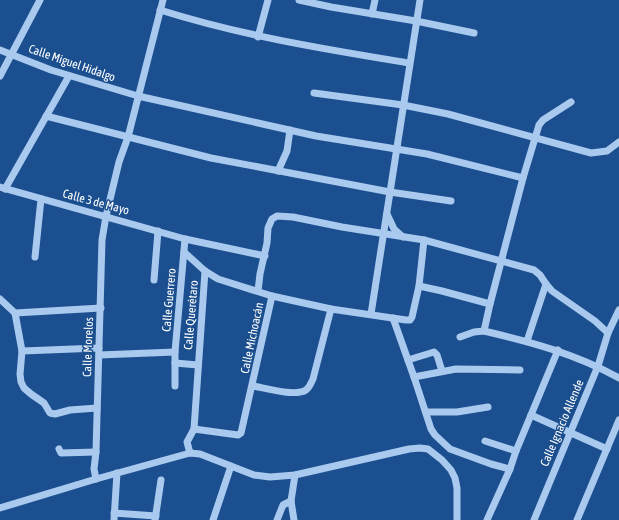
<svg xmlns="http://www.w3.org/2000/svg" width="619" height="520" viewBox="0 0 619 520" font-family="'Asap Condensed',sans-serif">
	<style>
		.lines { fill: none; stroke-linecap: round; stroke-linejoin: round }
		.minor { stroke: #a9c9ee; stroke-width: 7 }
		.labels { text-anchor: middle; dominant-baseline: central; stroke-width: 3; stroke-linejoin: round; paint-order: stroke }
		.street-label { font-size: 12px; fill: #fff; stroke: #1b4f8f }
	</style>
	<rect width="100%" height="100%" fill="#1b4f8f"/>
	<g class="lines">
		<!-- minor -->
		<g class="minor">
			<path d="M299,0L331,7L416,21L474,33"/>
			<path d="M160,10C243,36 324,49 409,63"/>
			<path d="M372,14L375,0"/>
			<path d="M258,37L268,0"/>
			<path d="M0,50L51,70L138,96L316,136L427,154L523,178"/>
			<path d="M0,76L40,0"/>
			<path d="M314,93L403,105L448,114L591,153L607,151L619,142"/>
			<path d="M571,102L543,120L539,125L523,178L490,304L484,331C531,342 576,354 619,378"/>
			<path d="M46,116L211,158L390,192L451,201"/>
			<path d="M278,171L287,151L290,130"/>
			<path d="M0,187L185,239L265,256"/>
			<path d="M5,189L69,76"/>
			<path d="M387,214L394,229L403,237"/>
			<path d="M184,252L205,271L218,279L272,296L331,309L406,320H410L412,317L419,286L424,240"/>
			<path d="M35,257L41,199"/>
			<path d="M154,280L158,231"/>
			<path d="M419,286L442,291L490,304"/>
			<path d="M258,291L260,274L267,243L268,228L272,219L277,216L293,217L342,227L424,240L534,270L540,275L546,284L552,291L595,321L608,333"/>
			<path d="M0,299L15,313L22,351L20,374L21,382L24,388L31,394L44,403L50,413L55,414L70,410L97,408"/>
			<path d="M15,313L101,308"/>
			<path d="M371,314L420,0"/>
			<path d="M393,318L414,377L431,429L435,435L450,449L491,464L510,469"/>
			<path d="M460,337L474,332L484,331"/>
			<path d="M527,341L546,284"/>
			<path d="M22,351L99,348"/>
			<path d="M99,355L175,352"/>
			<path d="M408,360L434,352L437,355L442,371"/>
			<path d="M175,363L198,365"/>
			<path d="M414,377L456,369L520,370"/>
			<path d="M175,386V352L185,239"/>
			<path d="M253,386C265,388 295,397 306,390C310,387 311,383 313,379L331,309"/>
			<path d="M426,412H457L488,407"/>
			<path d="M531,415L607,449"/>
			<path d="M194,429L238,435L241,433L272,296"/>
			<path d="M485,441L516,451"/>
			<path d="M59,449L61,453L96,452"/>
			<path d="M190,453L187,442L194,429L205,271"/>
			<path d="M96,479L94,469L96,452L102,240L106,216L119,162L128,137L163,0"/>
			<path d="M0,508L96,479L190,453L200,454L254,475L270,477L295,475L409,449L420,448L428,449L442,460L451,470L455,478L457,488V520"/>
			<path d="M114,513L156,516"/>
			<path d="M114,520L117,473"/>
			<path d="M155,520L161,480"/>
			<path d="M213,520L231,466"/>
			<path d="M277,520L283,505L291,501"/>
			<path d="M294,520L291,501L295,475"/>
			<path d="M487,520L510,469L516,451L558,350"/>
			<path d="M534,520L598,366L608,333L619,310"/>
			<path d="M577,520L619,420"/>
		</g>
	</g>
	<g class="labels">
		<!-- street labels -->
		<g class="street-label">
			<text transform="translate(72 63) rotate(19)">Calle Miguel Hidalgo</text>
			<text transform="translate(96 202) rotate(15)">Calle 3 de Mayo</text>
			<text transform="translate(169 300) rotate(-85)">Calle Guerrero</text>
			<text transform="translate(191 315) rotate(-85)">Calle Querétaro</text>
			<text transform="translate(252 338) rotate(-78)">Calle Michoacán</text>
			<text transform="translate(88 347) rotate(-88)">Calle Morelos</text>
			<text transform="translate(562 423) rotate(-67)">Calle Ignacio Allende</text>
		</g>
	</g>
</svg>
